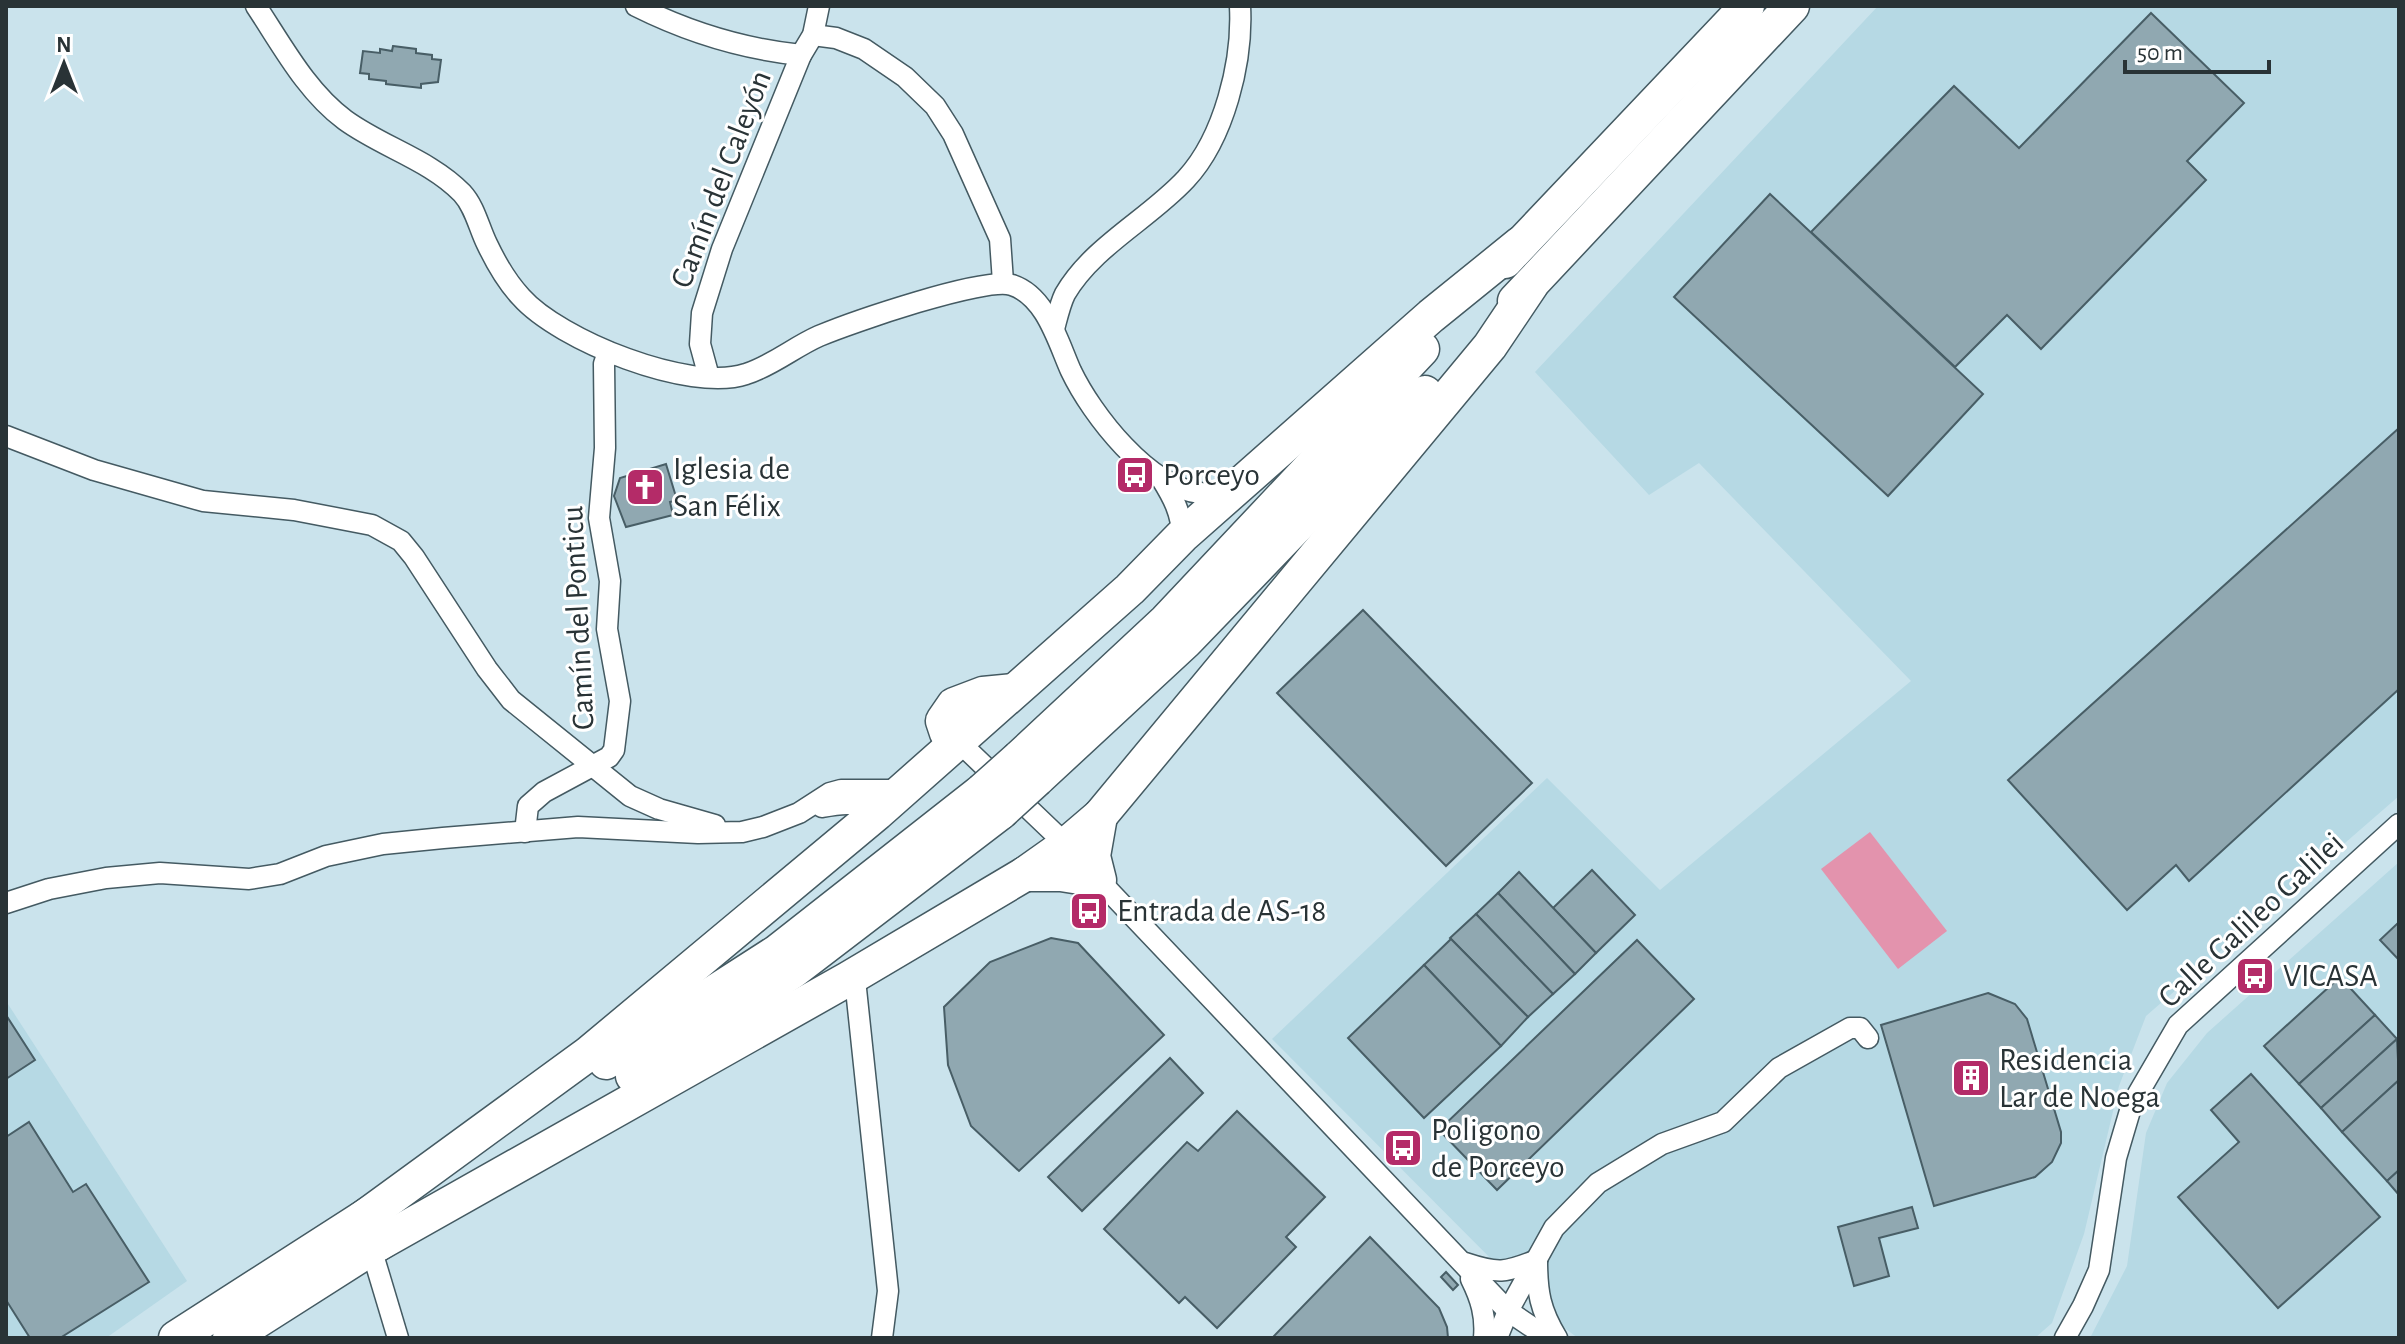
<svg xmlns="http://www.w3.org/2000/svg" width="2405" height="1344" viewBox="0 0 2405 1344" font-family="'Alegreya Sans',sans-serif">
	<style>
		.built { fill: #b6d9e4 }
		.green { fill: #e393ad }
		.building { fill: #90a8b1; stroke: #485e66; stroke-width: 2 }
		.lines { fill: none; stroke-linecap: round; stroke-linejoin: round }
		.minor-casing { stroke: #445a62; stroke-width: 23 }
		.trunk-casing { stroke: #445a62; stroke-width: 37 }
		.minor { stroke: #fff; stroke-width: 20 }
		.trunk { stroke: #fff; stroke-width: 34 }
		.trunk-bridge-casing { stroke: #445a62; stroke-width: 37; stroke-linecap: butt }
		.trunk-bridge { stroke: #fff; stroke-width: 34 }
		.labels { text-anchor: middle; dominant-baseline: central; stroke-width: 6; stroke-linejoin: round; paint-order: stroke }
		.street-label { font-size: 32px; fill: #293336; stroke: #fff }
		.poi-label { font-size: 32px; fill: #293336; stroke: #fff; text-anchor: start }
	</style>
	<rect width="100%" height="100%" fill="#cae3ec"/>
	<!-- built -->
	<g class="built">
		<path d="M1878,6H2399V796L2146,1016L2119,1086L2084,1234L2052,1323L2035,1338H1578L1548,1316L1272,1039L1547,778L1660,890L1911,681L1699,463L1649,495L1535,372Z"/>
		<path d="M2399,862V1338H2090L2127,1266L2146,1133L2167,1083L2207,1033Z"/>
		<path d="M6,1001L187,1281L106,1338H6Z"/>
	</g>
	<!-- green -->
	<path class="green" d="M1870,832L1947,931L1898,969L1821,869Z"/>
	<!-- building -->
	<g class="building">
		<path d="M2151,13L2244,103L2187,161L2206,180L2041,349L2007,315L1955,367L1811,232L1954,86L2019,148Z"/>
		<path d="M393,46L416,49V53L432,55V59L441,60L438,82L421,84V88L386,84V81L369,79V74L360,73L363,51L380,53V49L392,51Z"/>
		<path d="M1770,194L1983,394L1888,496L1674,297Z"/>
		<path d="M2399,428V689L2189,881L2176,865L2127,910L2008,780Z"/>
		<path d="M666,464L677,500L670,502L673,515L626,527L614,496L620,478Z"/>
		<path d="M1363,610L1532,783L1446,866L1277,693Z"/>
		<path d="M1592,870L1635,915L1596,953L1553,908Z"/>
		<path d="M1519,872L1596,953L1575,974L1498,893Z"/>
		<path d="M1498,893L1575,974L1553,994L1476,914Z"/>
		<path d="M1476,914L1553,994L1528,1017L1450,938Z"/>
		<path d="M2399,922V960L2380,940Z"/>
		<path d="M1051,938L1078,943L1164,1035L1019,1171L971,1126L948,1065L944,1007L990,962Z"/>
		<path d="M1451,939L1528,1017L1501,1046L1424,965Z"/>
		<path d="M1637,940L1694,999L1497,1190L1439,1130Z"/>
		<path d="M1424,965L1501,1046L1424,1118L1348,1038Z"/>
		<path d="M2340,977L2375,1015L2299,1084L2264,1046Z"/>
		<path d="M1988,993L2015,1004L2027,1019L2061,1132V1143L2052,1162L2035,1177L1934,1206L1881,1025Z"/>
		<path d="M6,1015L35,1060L6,1079Z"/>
		<path d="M2375,1015L2397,1039L2321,1108L2299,1084Z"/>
		<path d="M2397,1039L2399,1080L2342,1132L2321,1108Z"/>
		<path d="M1170,1058L1203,1093L1082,1211L1048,1177Z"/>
		<path d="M2251,1074L2380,1217L2278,1308L2178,1197L2239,1142L2211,1110Z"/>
		<path d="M2399,1080V1170L2387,1181L2342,1132Z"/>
		<path d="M1237,1111L1325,1197L1286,1237L1296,1247L1217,1328L1185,1297L1179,1303L1104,1229L1187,1142L1198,1151Z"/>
		<path d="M29,1122L73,1192L86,1184L149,1282L60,1338H30L6,1300V1137Z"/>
		<path d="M2399,1170V1195L2387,1181Z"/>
		<path d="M1912,1207L1918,1228L1879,1238L1889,1276L1854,1286L1838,1227Z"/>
		<path d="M1370,1237L1439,1308L1447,1327L1448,1338H1272Z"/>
		<path d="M1446,1272L1458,1285L1453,1290L1441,1277Z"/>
	</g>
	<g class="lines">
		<defs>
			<g id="minor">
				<path d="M256,6C282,45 306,91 345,120C382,147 430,160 462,193C475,207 479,228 487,244C496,263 507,282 521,297C559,340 690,393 746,374C772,366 794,347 819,336C850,323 985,276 1012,285C1046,296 1058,342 1071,371C1092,415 1148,487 1200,493C1210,494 1222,491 1232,490"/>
				<path d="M636,6C688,32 743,49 801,55"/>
				<path d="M813,35L836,38L864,49L905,77L935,106L953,134L1000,239L1003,282"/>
				<path d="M1054,329C1057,318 1060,304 1065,294C1093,246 1149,219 1186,179C1224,138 1243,62 1240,6"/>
				<path d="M709,377L700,344L702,313L722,249L801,55L813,35L819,6"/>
				<path d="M6,436L94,470L203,501L294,510L372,525L401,541L414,557L487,669L511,700L630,796L659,809L715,825"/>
				<path d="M1161,478C1173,497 1182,514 1182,536"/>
				<path d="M958,741L1053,832L1508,1311L1548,1338"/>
				<path d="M822,807C842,803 859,801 877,813"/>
				<path d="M525,832L528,806L544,792L609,757L614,750L620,701L607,629L610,581L599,518L605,448L604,364L608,352"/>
				<path d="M6,903L49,889L106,878L160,873L249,879L280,874L326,856L383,844L443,838L578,827L698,833L742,832L763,827L799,813L830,793L841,790H902"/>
				<path d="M848,979L856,989L888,1291L882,1338"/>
				<path d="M371,1248L398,1338"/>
				<path d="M1537,1260C1537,1292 1540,1310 1557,1338"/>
				<path d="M1465,1263C1498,1274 1505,1273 1537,1260"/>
				<path d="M1471,1279C1481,1299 1486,1316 1484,1338"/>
				<path d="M1497,1338L1508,1311L1554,1228L1598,1183L1662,1144L1723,1122L1779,1068L1850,1028H1860L1868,1038"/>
				<path d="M2065,1338L2083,1306L2099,1270L2116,1158L2132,1104L2178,1025L2399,824"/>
			</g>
			<g id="trunk">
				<path d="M1505,261L1747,6"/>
				<path d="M1515,301L1792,6"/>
				<path d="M958,741L947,733L943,721L954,705L983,694L1014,691"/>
				<path d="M1019,758L1166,621L1422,349"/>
				<path d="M1037,779L1186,641L1425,393"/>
				<path d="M1025,874H1061L1099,880L1093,856L1100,816"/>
				<path d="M606,1062L777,952L982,791"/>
				<path d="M633,1076L793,971L1001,812"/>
				<path d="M362,1219L588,1054L877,813L1130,589L1182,536L1431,316L1520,244"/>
				<path d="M378,1244L848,979L1025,874L1066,845L1100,816L1490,346L1531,285"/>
				<path d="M176,1338L380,1207"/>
				<path d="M230,1338L395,1233"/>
			</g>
		</defs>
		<!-- minor casing -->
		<use href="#minor" class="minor-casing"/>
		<!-- trunk casing -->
		<use href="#trunk" class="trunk-casing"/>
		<!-- minor -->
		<use href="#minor" class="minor"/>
		<!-- trunk -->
		<use href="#trunk" class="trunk"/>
		<defs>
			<g id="trunk-bridge">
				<path d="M982,791L1019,758"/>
				<path d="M1001,812L1037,779"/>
			</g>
		</defs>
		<!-- trunk-bridge casing -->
		<use href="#trunk-bridge" class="trunk-bridge-casing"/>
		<!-- trunk-bridge -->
		<use href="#trunk-bridge" class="trunk-bridge"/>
	</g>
	<!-- icons -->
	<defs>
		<symbol id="bus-square" viewBox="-11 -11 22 22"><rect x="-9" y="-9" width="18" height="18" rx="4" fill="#b42b68" stroke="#fff"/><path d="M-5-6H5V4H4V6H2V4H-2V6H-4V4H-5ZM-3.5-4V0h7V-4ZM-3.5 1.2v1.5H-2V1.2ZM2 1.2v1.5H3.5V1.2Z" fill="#fff"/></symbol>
		<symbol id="church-square" viewBox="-11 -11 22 22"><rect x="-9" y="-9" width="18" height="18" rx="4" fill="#b42b68" stroke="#fff"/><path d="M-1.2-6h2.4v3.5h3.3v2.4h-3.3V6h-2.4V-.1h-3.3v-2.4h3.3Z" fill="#fff"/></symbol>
		<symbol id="building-square" viewBox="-11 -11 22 22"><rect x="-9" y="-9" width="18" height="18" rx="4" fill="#b42b68" stroke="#fff"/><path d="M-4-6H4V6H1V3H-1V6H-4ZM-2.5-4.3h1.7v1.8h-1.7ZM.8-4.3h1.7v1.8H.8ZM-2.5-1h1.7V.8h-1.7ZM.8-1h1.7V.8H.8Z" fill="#fff"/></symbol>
	</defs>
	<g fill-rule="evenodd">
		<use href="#bus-square" x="1113" y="453" width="44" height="44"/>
		<use href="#church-square" x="623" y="465" width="44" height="44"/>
		<use href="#bus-square" x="1067" y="889" width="44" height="44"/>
		<use href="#bus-square" x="2233" y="954" width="44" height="44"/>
		<use href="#building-square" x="1949" y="1056" width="44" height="44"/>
		<use href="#bus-square" x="1381" y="1126" width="44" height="44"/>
	</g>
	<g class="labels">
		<!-- street labels -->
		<g class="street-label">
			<text transform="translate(721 179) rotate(-69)">Camín del Caleyón</text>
			<text transform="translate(578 618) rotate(-93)">Camín del Ponticu</text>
			<text transform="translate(2251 920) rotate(-43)">Calle Galileo Galilei</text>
		</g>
		<!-- poi labels -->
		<g class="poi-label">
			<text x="673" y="469">Iglesia de<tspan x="673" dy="37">San Félix</tspan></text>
			<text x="1163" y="475">Porceyo</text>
			<text x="1117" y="911">Entrada de AS-18</text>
			<text x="2283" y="976">VICASA</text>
			<text x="1999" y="1060">Residencia<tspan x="1999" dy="37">Lar de Noega</tspan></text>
			<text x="1431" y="1130">Poligono<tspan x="1431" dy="37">de Porceyo</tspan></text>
		</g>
	</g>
	<!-- border -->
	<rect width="2405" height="1344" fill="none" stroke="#293336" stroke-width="16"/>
	<!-- north arrow -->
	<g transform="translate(64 64)" stroke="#ffffff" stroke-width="6" paint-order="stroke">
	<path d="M0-6L14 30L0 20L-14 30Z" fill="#293336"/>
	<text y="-12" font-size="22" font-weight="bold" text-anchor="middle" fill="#293336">N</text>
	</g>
	<!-- scale -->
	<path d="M2125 60v12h144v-12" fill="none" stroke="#293336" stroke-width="4"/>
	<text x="2137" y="60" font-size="24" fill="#293336" stroke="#ffffff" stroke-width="6" paint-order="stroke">50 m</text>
</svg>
